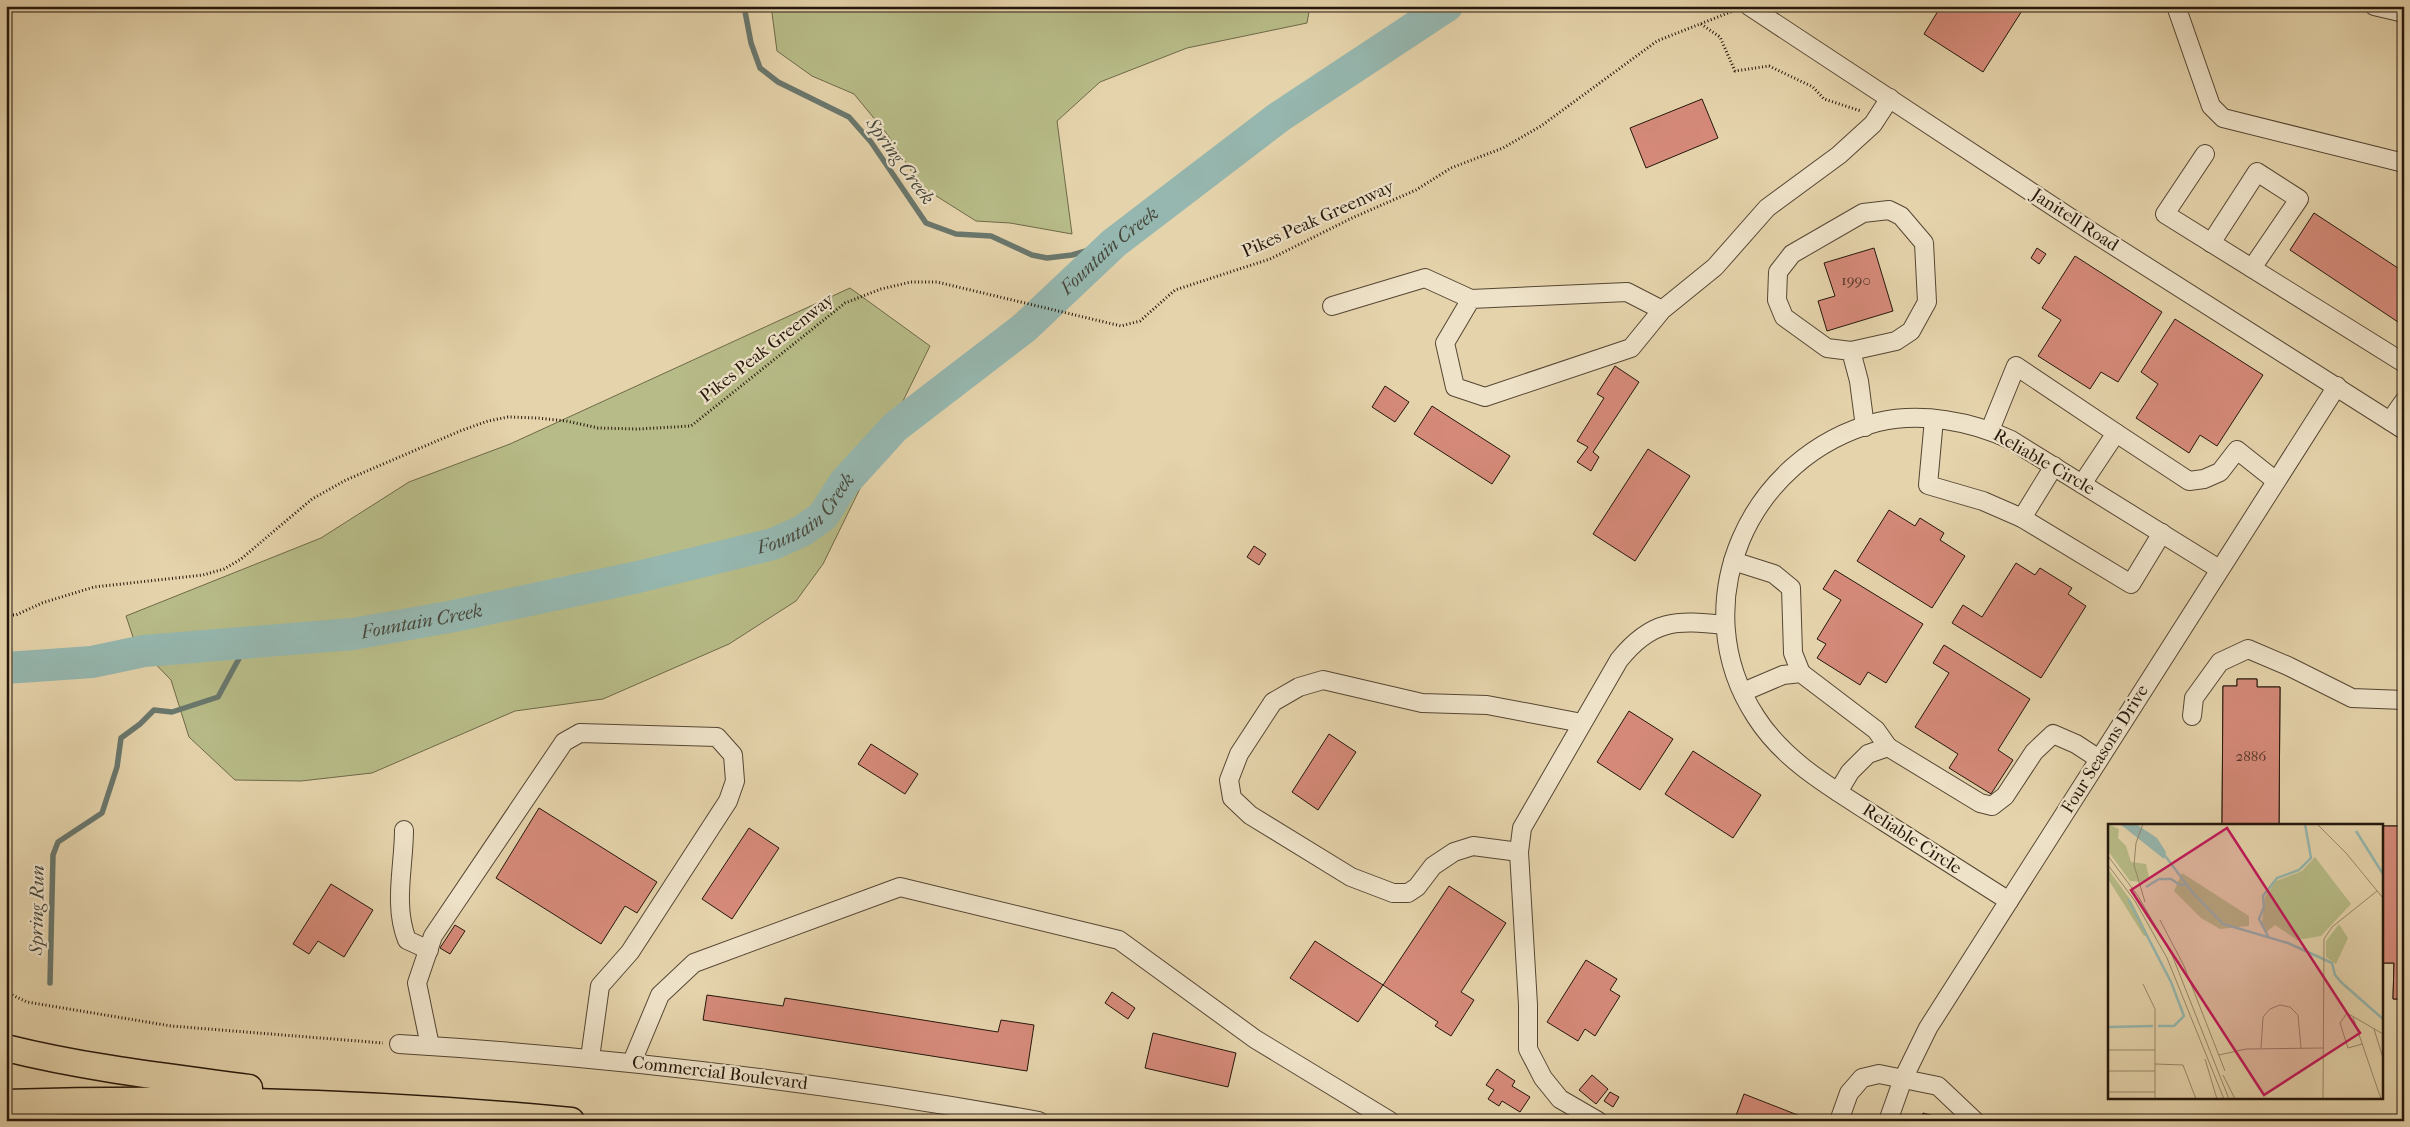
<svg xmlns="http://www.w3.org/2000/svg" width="2410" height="1127" viewBox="0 0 2410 1127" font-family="'IM FELL French Canon',serif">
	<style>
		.green { fill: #b7bb87; stroke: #6e6949 }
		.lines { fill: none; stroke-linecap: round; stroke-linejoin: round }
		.stream { stroke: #69776d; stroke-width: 5.5 }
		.river { stroke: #96b7af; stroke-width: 32 }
		.building { fill: #d58a79; stroke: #25170b }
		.minor-casing { stroke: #554633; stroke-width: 20 }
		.highway-casing { stroke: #25170b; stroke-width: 29 }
		.path { stroke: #25170b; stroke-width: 3; stroke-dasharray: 1 2.5; stroke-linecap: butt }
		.minor { stroke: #eee2c8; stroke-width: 18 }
		.highway { stroke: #e5d3ab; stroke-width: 26 }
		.labels { text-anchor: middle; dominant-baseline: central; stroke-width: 4.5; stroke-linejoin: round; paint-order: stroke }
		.number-label { font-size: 15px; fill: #513426 }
		.street-label { font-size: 18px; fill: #25170b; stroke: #eee2c8 }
		.water-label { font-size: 19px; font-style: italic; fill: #47473c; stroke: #eee2c8 }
		.inset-river { fill: none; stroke: #96b7af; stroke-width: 2.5 }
		.inset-road { fill: none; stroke: #98886b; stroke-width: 1 }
		.view { fill: #c2185b; fill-opacity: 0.15; stroke: #c2185b; stroke-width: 2.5 }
		.inset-edge { fill: none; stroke: #25170b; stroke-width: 2.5 }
	</style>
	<rect width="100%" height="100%" fill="#e5d3ab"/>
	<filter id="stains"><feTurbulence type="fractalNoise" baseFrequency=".004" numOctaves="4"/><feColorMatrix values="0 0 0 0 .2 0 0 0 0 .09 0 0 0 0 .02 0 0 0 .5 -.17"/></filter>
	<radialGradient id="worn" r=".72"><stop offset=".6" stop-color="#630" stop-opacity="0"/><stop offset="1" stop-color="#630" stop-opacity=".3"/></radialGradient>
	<!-- green -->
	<g class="green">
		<path d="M769,6H1310L1307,23L1187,48L1100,82L1057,121L1072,234L1010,223L976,221L922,187L887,134L854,94L812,76L777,51L772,13Z"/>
		<path d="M850,288L930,346L823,564L796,601L729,644L603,699L515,711L372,773L301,781L235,780L189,737L171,680L135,643L126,616L321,538L409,482L510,444Z"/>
	</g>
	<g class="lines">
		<!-- stream -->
		<g class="stream">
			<path d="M744,6L751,43L760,68L778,82L849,117L871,142L926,223L956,234L991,236L1032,255L1047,258L1072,255L1114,243"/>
			<path d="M50,983L53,855L58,842L102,813L117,767L121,738L140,724L154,710L172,712L218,697L248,642"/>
		</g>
		<!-- river -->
		<path class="river" id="s1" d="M6,668L92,662L144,651L353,634L454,616L638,577L773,544L802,531L823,516L844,483L895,427L1024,328L1114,243L1279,117L1447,6"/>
	</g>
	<!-- building -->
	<g class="building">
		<path d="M1941,6H2025L1983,72L1924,34Z"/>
		<path d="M1702,99L1718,138L1646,168L1630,128Z"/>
		<path d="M2314,213L2401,270L2404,267V326L2290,250Z"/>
		<path d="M1874,248L1893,311L1827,331L1818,301L1835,296L1824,263Z"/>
		<path d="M2037,248L2046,254L2039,264L2031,258Z"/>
		<path d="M2075,256L2162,312L2118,382L2101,372L2090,389L2038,356L2061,320L2042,308Z"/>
		<path d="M2175,319L2263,375L2217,446L2200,435L2189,453L2136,418L2158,384L2141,372Z"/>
		<path d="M1615,366L1639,382L1593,452L1599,457L1591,471L1577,462L1588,447L1577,441L1604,398L1597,394Z"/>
		<path d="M1385,386L1409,402L1395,422L1372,407Z"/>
		<path d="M1432,406L1510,456L1492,484L1414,434Z"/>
		<path d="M1648,449L1690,476L1635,561L1593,534Z"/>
		<path d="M1889,510L1915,526L1920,518L1944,533L1940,540L1965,556L1932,608L1857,561Z"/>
		<path d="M1254,546L1266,554L1259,565L1247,557Z"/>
		<path d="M2016,563L2035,575L2040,568L2072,588L2068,594L2086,606L2041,678L1952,623L1963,605L1982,617Z"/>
		<path d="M1835,570L1923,624L1886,683L1868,672L1860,685L1817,658L1826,644L1817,639L1841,600L1823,589Z"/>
		<path d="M1944,645L2030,699L1998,750L2013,760L1991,794L1949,768L1958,754L1915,727L1949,673L1933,663Z"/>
		<path d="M2237,679H2257V687H2280L2279,826H2358H2222L2223,686H2237Z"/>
		<path d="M2237,679H2257V687H2280L2279,826H2358H2222L2223,686H2237Z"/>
		<path d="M1629,711L1673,739L1640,790L1597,762Z"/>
		<path d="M1329,734L1356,752L1318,810L1292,792Z"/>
		<path d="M871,744L918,774L905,794L858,764Z"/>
		<path d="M1693,751L1761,795L1733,838L1665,794Z"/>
		<path d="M539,808L657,882L637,913L625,906L601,944L496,878Z"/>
		<path d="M2381,826H2404V999H2393L2394,963H2381Z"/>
		<path d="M2381,826H2404V999H2393L2394,963H2381Z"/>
		<path d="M749,828L779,848L732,919L702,899Z"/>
		<path d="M331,884L373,910L344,957L318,941L309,954L293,944Z"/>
		<path d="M1449,886L1506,923L1461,992L1474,1000L1451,1036L1435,1026L1438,1022L1383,985Z"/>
		<path d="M455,925L465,931L450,954L440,948Z"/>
		<path d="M1315,941L1383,985L1358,1022L1290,978Z"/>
		<path d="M1586,960L1617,979L1610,990L1620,996L1595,1036L1585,1029L1578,1041L1547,1022Z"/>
		<path d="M1112,992L1135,1008L1128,1019L1105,1003Z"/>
		<path d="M707,995L783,1006L785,998L998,1032L1001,1020L1034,1025L1027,1071L703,1020Z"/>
		<path d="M1153,1033L1236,1053L1228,1087L1145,1068Z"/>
		<path d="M1497,1069L1515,1081L1512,1086L1530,1097L1520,1112L1502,1101L1499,1106L1488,1099L1494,1090L1486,1085Z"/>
		<path d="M1592,1075L1608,1089L1596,1104L1579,1090Z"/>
		<path d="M1610,1092L1619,1097L1613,1107L1604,1101Z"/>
		<path d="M1744,1094L1813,1121H1734Z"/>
		<path d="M1923,1113L1938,1117L1937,1121H1921Z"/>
	</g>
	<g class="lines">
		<defs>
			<g id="minor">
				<path d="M1749,6L2089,230L2404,430"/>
				<path d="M2176,6L2211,106L2223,118L2404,163"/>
				<path d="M2374,6L2404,13"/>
				<path d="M2205,154L2165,214L2404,363"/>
				<path d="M2211,243L2257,172L2299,199L2252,268"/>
				<path d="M1332,306L1425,278L1471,299"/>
				<path d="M1662,310L1627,292L1471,299L1445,343L1455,387L1485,397L1631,348L1662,310L1715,267L1767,208L1839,155L1873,124L1890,98"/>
				<path d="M1851,351L1827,348L1784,317L1777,300L1778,272L1792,254L1863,213L1889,210L1901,216L1924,243L1927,302L1911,331L1896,341L1851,351L1859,381L1865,427"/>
				<path d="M1934,419L1928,485L1983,501L2022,518"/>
				<path d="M2390,421L2404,401"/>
				<path d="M1990,430L2016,366L2116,433"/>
				<path d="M2054,466L2022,518L2131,584L2162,533"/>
				<path d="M2082,484L2116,433L2189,481L2204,479L2220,472L2237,450L2276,481"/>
				<path d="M1733,561L1774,574L1791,588L1793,653L1801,673"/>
				<path d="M1743,692L1783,675L1801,673L1876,730L1888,747"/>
				<path d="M2192,716L2194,698L2220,662L2248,649L2288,666L2352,698L2404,700"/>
				<path d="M1838,792L1850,772L1868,754L1888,747L1980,803L1992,806L2005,796L2034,752L2053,734L2076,744L2099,759"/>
				<path d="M404,830C404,866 393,905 407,940L429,950"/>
				<path d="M1519,852L1473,846L1454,852L1433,866L1417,887L1408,893H1393L1351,877L1250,815L1232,798L1229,780L1239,754L1273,702L1299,687L1323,680L1422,703L1487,705L1582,723"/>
				<path d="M2009,901C1967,874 1925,848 1883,821C1837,791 1786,764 1756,717C1682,604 1749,455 1878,422C1921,412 1971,421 2011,440L2219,569"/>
				<path d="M399,1044C614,1057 827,1083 1039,1121"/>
				<path d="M430,1046L417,983L433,936L564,742L580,733L717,737L733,755L735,781L728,801L630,952L600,986L590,1058"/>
				<path d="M632,1062L660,995L694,963L900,887L1119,940L1255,1039L1390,1121"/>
				<path d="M1598,1121L1560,1099L1543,1078L1528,1049V1005L1519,852L1522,828L1619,660C1652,619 1676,620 1725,625"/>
				<path d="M1839,1121L1849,1093L1862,1078L1879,1074L1938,1086L1975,1121"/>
				<path d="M1888,1121L1903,1079L1928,1028L2337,386"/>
			</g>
			<g id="highway">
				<path d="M6,1048C86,1068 167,1077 249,1088"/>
				<path d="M6,1103C194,1097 383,1103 571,1121"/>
			</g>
		</defs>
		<!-- minor casing -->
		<use href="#minor" class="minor-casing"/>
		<!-- highway casing -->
		<use href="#highway" class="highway-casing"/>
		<!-- path -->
		<g class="path">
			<path d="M1701,24L1720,37L1735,71L1769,66L1813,87L1824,99L1861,111"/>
			<path d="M6,615H16L42,603L94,587L203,575L224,569L241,559L312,499L346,480L460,431L488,421L508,417L538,418L566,421L598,428L638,429L691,426L845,303L881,289L911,282H937L1121,326L1140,321L1175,290L1270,259L1352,218L1416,190L1451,168L1503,148L1541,126L1657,41L1733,11"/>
			<path d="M6,992L27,1002L171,1026L383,1043"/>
		</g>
		<!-- minor -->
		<use href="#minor" class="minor"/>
		<!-- highway -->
		<use href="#highway" class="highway"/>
	</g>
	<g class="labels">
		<!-- number labels -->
		<g class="number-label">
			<text x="1856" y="280">1990</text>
			<text x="2251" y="756">2886</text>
		</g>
		<!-- street labels -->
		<g class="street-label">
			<text transform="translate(1318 219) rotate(-24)">Pikes Peak Greenway</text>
			<text transform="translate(2075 220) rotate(33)">Janitell Road</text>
			<text transform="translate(767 348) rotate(-38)">Pikes Peak Greenway</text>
			<text transform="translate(2044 462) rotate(30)">Reliable Circle</text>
			<text transform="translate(2105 749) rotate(-58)">Four Seasons Drive</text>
			<text transform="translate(1912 839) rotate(33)">Reliable Circle</text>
			<text transform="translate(720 1073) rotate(7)">Commercial Boulevard</text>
		</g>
		<!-- water labels -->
		<g class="water-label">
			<text transform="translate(900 161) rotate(54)">Spring Creek</text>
			<text stroke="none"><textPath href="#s1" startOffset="1229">Fountain Creek</textPath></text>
			<text stroke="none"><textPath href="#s1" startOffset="824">Fountain Creek</textPath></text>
			<text stroke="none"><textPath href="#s1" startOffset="419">Fountain Creek</textPath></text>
			<text transform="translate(37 910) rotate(-89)">Spring Run</text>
		</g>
	</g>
	<!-- overview -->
	<g transform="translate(2108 824)">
		<rect width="275" height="275" fill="#e5d3ab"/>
		<path d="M0,0L11,5L10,14L18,22L23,38L38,40L41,53L38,58L22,57L0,27ZM207,33L243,80L213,112L189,116L167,101L158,108L154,99L157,73L168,57L194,47ZM0,45L24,78L40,111L36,112L0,55ZM74,49L141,92V102L112,105L93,94L66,67ZM231,100L240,114L228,140L218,133V117Z" fill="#b7bb87"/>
		<path d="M12,0H28L49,14L58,28L56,35Z" fill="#96b7af"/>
		<path class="inset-river" d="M248,7L275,50M55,29L85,69L115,100L180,119L224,139L227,151L234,159L275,195M38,63L51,55H63L72,61L78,60M20,75L63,158L76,192L66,202H50M160,112L151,95L156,83L155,72L169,54L191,46L203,34L197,0M1,203L45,202"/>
		<path class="inset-road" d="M35,0L28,19L26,41L37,78M209,0L238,29L275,74M0,32L30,72L64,131L121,275M0,41L27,77L59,134L116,275M52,96L76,142L117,247M35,160L47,185V275M245,193L273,275M266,205L275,234M254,220L240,224L232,199L239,189L275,210M153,224L155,193L162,185L172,181L182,183L190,191L193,224M0,226H47M111,231L138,225L215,224M97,235L109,275M47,240L75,241L88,275M0,247H47M115,251L127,275M0,268H47M215,275L216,115L224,103L269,67"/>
		<path class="view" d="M119,4L252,209L156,271L23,66Z"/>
		<rect width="275" height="275" class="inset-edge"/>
	</g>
	<!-- margin -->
	<rect width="2410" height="1127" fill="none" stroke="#e5d3ab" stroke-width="25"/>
	<rect x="8" y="8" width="2395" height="1112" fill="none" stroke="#25170b" stroke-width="2.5"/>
	<rect x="12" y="12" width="2385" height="1102" fill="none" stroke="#25170b"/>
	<rect width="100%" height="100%" filter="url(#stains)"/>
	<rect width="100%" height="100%" fill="url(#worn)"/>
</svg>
